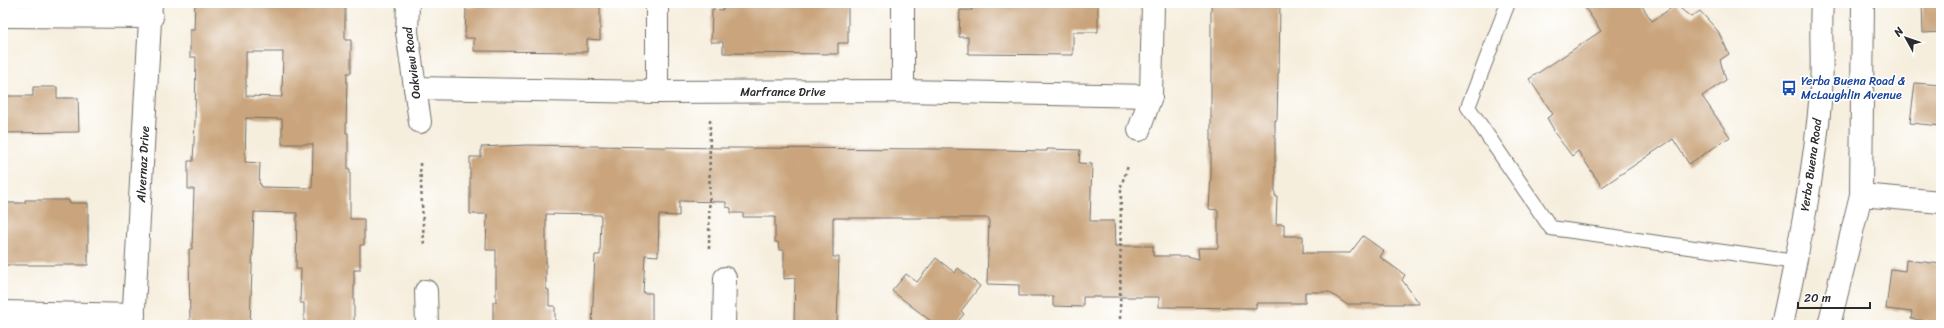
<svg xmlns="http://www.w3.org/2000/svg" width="1944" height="328" viewBox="0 0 1944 328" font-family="Sriracha,sans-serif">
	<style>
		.building { fill: #c9a47c; fill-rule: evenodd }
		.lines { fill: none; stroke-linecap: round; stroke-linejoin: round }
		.service-casing { stroke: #726f69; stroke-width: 16 }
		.minor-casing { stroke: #726f69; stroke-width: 24 }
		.secondary-casing { stroke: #726f69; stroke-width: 24 }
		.path { stroke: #726f69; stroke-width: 2.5; stroke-dasharray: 3 3; stroke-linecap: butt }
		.service { stroke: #fff; stroke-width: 14 }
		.minor { stroke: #fff; stroke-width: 22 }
		.secondary { stroke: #fff; stroke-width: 22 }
		.labels { text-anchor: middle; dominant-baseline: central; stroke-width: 3.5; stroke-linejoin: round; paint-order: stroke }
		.street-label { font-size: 12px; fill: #2b2b2b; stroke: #fff }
		.transit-label { font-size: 12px; fill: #164399; stroke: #fff; text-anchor: start }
	</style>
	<rect width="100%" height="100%" fill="#fff"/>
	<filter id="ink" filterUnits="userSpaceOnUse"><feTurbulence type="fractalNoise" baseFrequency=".025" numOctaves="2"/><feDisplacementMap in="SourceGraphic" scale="8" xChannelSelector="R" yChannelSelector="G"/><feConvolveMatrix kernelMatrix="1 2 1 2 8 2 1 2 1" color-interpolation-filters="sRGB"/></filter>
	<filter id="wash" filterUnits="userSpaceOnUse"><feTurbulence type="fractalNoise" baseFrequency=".012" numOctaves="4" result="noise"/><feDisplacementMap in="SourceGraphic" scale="16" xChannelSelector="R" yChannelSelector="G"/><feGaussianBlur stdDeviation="0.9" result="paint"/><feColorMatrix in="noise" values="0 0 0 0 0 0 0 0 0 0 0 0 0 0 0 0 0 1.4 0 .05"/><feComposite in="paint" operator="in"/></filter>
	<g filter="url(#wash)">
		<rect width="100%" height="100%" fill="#f6eedd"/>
		<g id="blocks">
			<!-- building -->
			<g class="building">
				<path d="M195,3H345V40H351V73H347L346,133H348V169H350V219H364V245H360V270H354V325H304V303H300L301,269H296L297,213L254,212L250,325H190L189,249H192L194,189H188V161H193L195,122L196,57H190V30H194ZM246,52H283L282,97L246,96ZM246,118L282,119V144H313L312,188L261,187V184H259L260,163L245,162Z"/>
				<path d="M475,3H600V40L587,39V52L474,51V38H465L466,7H475Z"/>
				<path d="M723,3H848V43H838V54L723,53V42H711L712,9L723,10Z"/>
				<path d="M972,3H1098V32H1073V55L968,54V37H959L960,10H972Z"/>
				<path d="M1211,3H1280L1279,73H1278L1277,120H1275V196H1277L1276,224H1284V236H1303V253H1350L1363,236L1384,251L1380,257L1405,275L1402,280L1420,304H1346L1329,292H1305V303H1256V308L1159,307V297H1083V307L1053,306V296H1019V285L987,284L989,218H833V257H839L837,325H794L795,278L784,279V250H779L778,242H775V217H743V213H731V208L726,207V202L679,201V216L659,215L658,256L645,255L643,293H652V325H592L595,255H600L601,215L546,214V289H548L549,292V306H555V325H493V302H496V250H486L487,214H470V157H481V147L528,145L723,148L950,149L1047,151V149L1080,150L1079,163L1092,164L1090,221H1114L1115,246H1153V256H1187L1199,259L1198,248H1218V210L1209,209L1211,176Z"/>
				<path d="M1582,3H1640L1652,21L1676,5L1691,17L1700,11L1718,31L1729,54L1720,60L1726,80L1702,96L1730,137L1689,164L1673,139L1602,187L1578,151L1572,156L1553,131L1554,130L1547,118L1553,114L1529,79L1601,31Z"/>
				<path d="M1922,3H1941V32L1923,33Z"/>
				<path d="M1915,83L1941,85V126L1910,123Z"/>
				<path d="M33,87H57V98H78L79,132L3,133V96H33Z"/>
				<path d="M25,200H69V203H88V265H3V203H25Z"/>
				<path d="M936,258L955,273L958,268L980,286L961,311L964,314L955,325H936L892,291L906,274L917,282Z"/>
				<path d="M1906,260L1941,264V323L1911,319L1912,312L1886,309L1891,269L1905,271Z"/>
			</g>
		</g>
	</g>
	<g filter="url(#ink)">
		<use href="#blocks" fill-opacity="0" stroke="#726f69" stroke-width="1"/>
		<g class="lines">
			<defs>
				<path id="service" d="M1508,3L1468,107L1551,228L1796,262"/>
				<g id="minor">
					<path d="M408,3L407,32L420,122"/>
					<path d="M657,3V92"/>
					<path d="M3,16L152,17"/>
					<path d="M415,88L657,92L903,91L1151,96"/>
					<path d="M903,91V3"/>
					<path d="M1139,130L1151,96L1153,3"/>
					<path d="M1861,195L1941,202"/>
					<path d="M426,291L427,325"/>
					<path d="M3,312L134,315"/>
					<path d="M133,325L151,3"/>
					<path d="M724,325L725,278"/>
				</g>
				<g id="secondary">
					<path d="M1782,325C1799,248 1815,170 1821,91C1823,62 1820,32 1822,3"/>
					<path d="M1829,325L1861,195L1863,3"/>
				</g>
			</defs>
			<!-- service casing -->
			<use href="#service" class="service-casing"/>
			<!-- minor casing -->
			<use href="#minor" class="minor-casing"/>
			<!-- secondary casing -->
			<use href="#secondary" class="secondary-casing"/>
			<!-- path -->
			<g class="path">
				<path d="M420,163L424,245"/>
				<path d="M709,249L710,120"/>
				<path d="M1120,325L1121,186L1128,166"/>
			</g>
			<!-- service -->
			<use href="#service" class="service"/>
			<!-- minor -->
			<use href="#minor" class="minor"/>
			<!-- secondary -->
			<use href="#secondary" class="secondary"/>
		</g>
	</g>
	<!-- icons -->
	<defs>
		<symbol id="bus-bare" viewBox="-9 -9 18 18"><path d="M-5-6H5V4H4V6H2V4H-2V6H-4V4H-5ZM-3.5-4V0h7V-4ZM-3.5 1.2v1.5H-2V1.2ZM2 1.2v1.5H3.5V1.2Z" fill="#1a4fb4" stroke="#fff" stroke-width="2.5" paint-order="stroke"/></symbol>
	</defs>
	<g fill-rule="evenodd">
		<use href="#bus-bare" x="1778" y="77" width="22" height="22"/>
	</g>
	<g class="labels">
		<!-- street labels -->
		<g class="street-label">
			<text transform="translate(412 63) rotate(-97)">Oakview Road</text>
			<text x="783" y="92">Marfrance Drive</text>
			<text transform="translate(143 164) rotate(-87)">Alvernaz Drive</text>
			<text transform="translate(1811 165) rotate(-82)">Yerba Buena Road</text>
		</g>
		<!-- transit labels -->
		<g class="transit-label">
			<text x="1801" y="81">Yerba Buena Road &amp;<tspan x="1801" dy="14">McLaughlin Avenue</tspan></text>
		</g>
	</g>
	<!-- margin -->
	<rect width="1944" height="328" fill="none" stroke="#fff" stroke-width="16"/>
	<!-- north arrow -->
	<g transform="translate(1906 38) rotate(310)" stroke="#ffffff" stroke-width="3" paint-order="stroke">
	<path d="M0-3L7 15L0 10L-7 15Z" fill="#2b2b2b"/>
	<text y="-6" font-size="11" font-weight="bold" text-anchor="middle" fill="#2b2b2b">N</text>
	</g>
	<!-- scale -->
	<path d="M1798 302v6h72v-6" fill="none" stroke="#2b2b2b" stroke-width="2"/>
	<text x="1804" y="302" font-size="12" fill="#2b2b2b" stroke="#ffffff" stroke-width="3" paint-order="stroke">20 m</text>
</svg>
